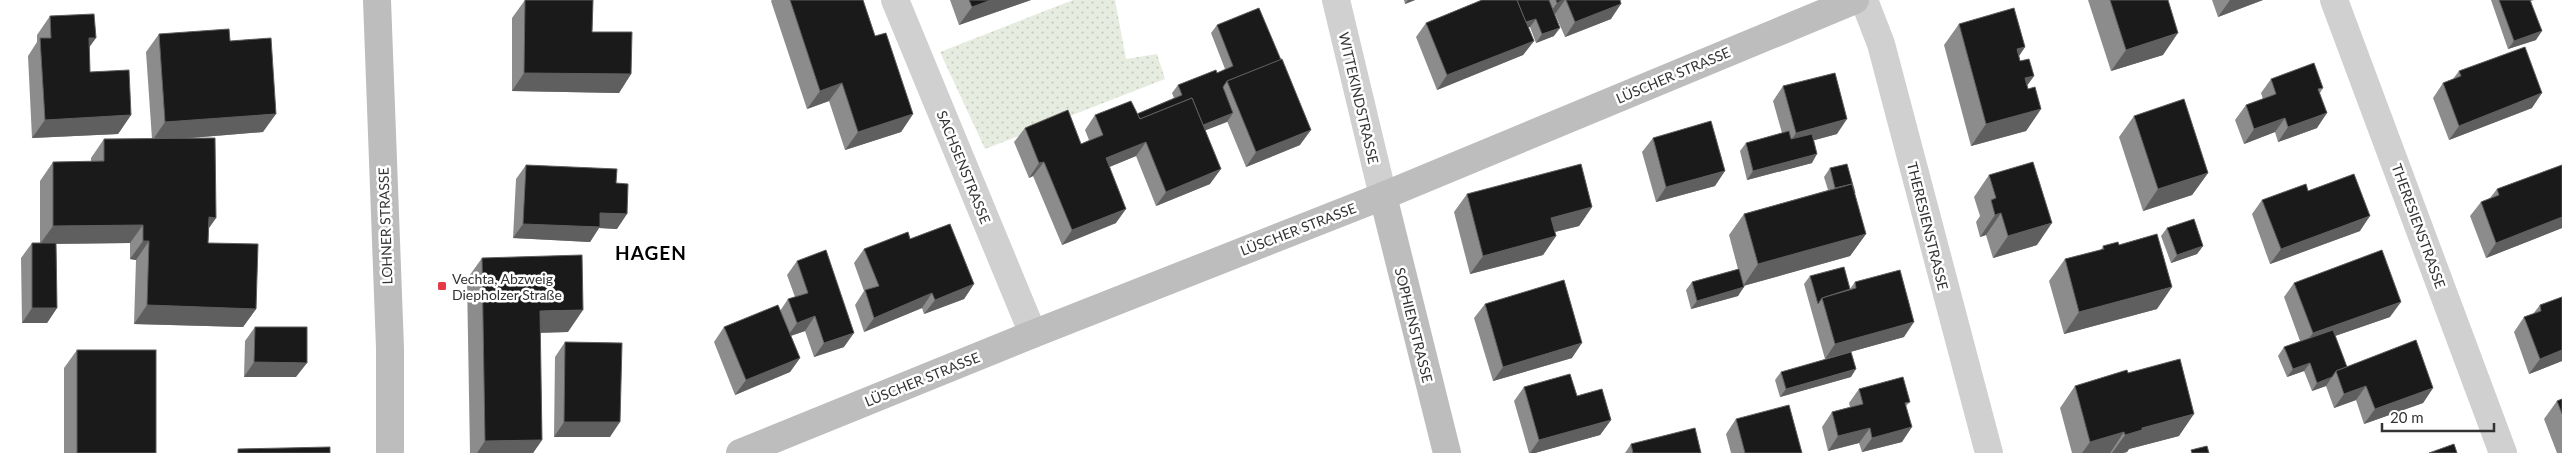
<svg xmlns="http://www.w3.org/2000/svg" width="2562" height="453" viewBox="0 0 2562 453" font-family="Lato,sans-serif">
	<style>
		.grass { fill: url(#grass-dots) }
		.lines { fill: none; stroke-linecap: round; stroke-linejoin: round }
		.street { stroke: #d0d0d0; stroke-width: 28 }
		.secondary { stroke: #bdbdbd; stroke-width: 28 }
		.wall { fill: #8c8c8c }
		.shaded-wall { fill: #5f5f5f }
		.building { fill: #1a1a1a; stroke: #5f5f5f }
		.poi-dot { fill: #e63946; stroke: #fff; stroke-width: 2 }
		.labels { text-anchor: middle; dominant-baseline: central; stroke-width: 5; stroke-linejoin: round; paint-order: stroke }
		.street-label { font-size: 14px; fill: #333; stroke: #fff }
		.poi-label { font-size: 14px; fill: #333; stroke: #fff; text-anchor: start }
		.district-label { font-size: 19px; font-weight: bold; letter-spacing: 1px; fill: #000; stroke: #fff }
	</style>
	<defs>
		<pattern id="grass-dots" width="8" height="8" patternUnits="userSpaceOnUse" patternTransform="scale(1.25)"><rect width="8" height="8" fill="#e6ecdf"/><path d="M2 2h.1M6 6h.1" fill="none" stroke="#c6cbc0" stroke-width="1.8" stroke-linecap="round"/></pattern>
	</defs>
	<rect width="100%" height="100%" fill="#fff"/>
	<!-- grass -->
	<path class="grass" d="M1073,0H1115L1126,59L1157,54L1165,79L985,149L940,52Z"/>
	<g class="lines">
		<!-- street -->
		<g class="street">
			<path d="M895,0L1033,334"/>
			<path d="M1336,0L1383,196"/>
			<path d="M1864,0L1881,44L1989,453"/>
			<path d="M2334,0L2503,453"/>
		</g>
		<!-- secondary -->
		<g class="secondary">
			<path d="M377,0L390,348V453"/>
			<path d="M1383,196L1447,453"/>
			<path d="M740,453L1033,334L1383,196L1855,0"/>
		</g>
	</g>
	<!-- wall -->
	<g class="wall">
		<path d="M525,0H593L592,32L631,74L619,93L512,91V18Z"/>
		<path d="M772,0H863L875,36L913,114L901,132L845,150L829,101L807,109L771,1Z"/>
		<path d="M950,0H1031L959,25Z"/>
		<path d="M1404,0H1415L1405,4Z"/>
		<path d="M1482,0H1620L1611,19L1565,37L1555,14H1554V36L1536,43L1530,27H1528L1534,41L1523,55L1437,90L1416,37L1426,23Z"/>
		<path d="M2088,0H2168L2163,55L2111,71Z"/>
		<path d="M2212,0H2263L2218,17Z"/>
		<path d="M2491,0H2534L2531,1L2536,40L2508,49Z"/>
		<path d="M50,16L89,47L90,72L131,115L118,134L32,138L28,56L37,42V35Z"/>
		<path d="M1959,24L2025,47L2019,56L2020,61L2034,76L2027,86L2028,89L2041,109L2026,131L1971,146L1944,45Z"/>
		<path d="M1217,25L1300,145L1246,167L1227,121L1205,130L1210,184L1156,206L1136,156L1109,167L1116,223L1062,245L1033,176L1029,178L1014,142L1025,128L1081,144L1089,140L1085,130L1095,115L1137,114L1174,98L1172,93L1178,85L1217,73L1225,69L1211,33Z"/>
		<path d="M159,34L230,41L263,132L180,139L216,218L209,228L208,243L256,309L243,327L134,324L136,260L130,259V243L56,244L57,308L47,323H22L21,258L32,243H40V181L53,162H91V158L104,139H152L146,52Z"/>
		<path d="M2459,71L2532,108L2449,140L2433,98L2443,83L2453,79Z"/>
		<path d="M2271,79L2323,88L2320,93L2317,128L2278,142L2275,132L2244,144L2235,120L2246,105L2263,99L2261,93Z"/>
		<path d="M1783,86L1837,134L1814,140L1812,163L1747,180L1740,151L1746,143L1782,133L1773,101Z"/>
		<path d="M2134,116L2208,173L2192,195L2143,211L2119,137Z"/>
		<path d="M1653,138L1715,186L1656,202L1642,152Z"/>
		<path d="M526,165L616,183L617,229L599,228L590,242L513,238L516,179Z"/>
		<path d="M2562,165V228L2486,258L2470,216L2481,202L2490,198L2497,189Z"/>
		<path d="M1830,168L1866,234L1850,256L1743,286L1738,296L1691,309L1686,290L1692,282L1738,269L1729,235L1744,214L1828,190L1824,177Z"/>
		<path d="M1989,175L2037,245L1993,258L1986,235L1980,237L1976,222L1980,216L1974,197Z"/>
		<path d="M2308,191L2360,231L2270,264L2252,214L2262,200Z"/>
		<path d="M1467,194L1592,207L1579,226L1555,232L1556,236L1543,255L1470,274L1454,212Z"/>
		<path d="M2167,228L2203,246L2197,254L2171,263L2161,236Z"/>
		<path d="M910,239L974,284L964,299L924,314L922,308L864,332L855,305L864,291L854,263L864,249Z"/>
		<path d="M2119,245L2157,309L2064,334L2049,281L2065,259L2101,250L2103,246Z"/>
		<path d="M482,258L568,332L540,333L542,440L533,453H470L467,279Z"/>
		<path d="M797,261L844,347L814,357L805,331L791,336L800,358L790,372L735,395L714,342L724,327L780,311L788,299L795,297L787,275Z"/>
		<path d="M1810,276L1850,289L1855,282L1904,337L1825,359L1804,284Z"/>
		<path d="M2294,283L2390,317L2335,336L2347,367L2433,388L2423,403L2364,424L2356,400L2334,408L2326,386L2312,391L2304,371L2287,377L2278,356L2284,347L2300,341L2284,297Z"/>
		<path d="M1485,304L1572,358L1493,381L1474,318Z"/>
		<path d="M2540,305L2562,361L2529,374L2514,332L2524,317L2533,314Z"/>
		<path d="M255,327L296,377H244L245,341Z"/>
		<path d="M565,342L610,437H554L555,357Z"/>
		<path d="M77,350L156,453H64V368Z"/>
		<path d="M1781,372L1851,377L1780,397L1775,380Z"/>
		<path d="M2128,373L2179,436L2129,449L2127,452L2123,453H2072L2060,408L2075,386Z"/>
		<path d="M1524,387L1577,396L1611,420L1600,435L1535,453H1529L1514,401Z"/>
		<path d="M1859,389L1910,402L1906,406L1902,442L1862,452L1859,443L1828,451L1822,427L1832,412L1850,407L1849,403Z"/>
		<path d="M2562,399V453H2557L2544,419L2557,401Z"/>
		<path d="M1736,419L1802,453H1731L1726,434Z"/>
		<path d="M1631,444L1701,453H1625Z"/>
	</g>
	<!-- shaded-wall -->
	<g class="shaded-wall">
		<path d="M991,0H1031L959,25L972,7Z"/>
		<path d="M1408,0H1415L1405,4Z"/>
		<path d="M1563,0H1565L1555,14L1547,17L1557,3Z"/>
		<path d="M2230,0H2263L2218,17Z"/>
		<path d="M1621,4L1611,19L1565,37L1575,22Z"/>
		<path d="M1536,19L1530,27L1514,33L1520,25Z"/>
		<path d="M1560,28L1554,36L1536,43L1542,34Z"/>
		<path d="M2542,31L2536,40L2508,49L2514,41Z"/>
		<path d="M2178,33L2163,55L2111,71L2126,50Z"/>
		<path d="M89,38H96L83,56Z"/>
		<path d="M1534,41L1523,55L1437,90L1447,75Z"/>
		<path d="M2025,47L2010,69L2017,49Z"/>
		<path d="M524,73L631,74L619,93L512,91Z"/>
		<path d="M2034,76L2018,97L2025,78Z"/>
		<path d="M842,83L829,101L807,109L820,91Z"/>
		<path d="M2542,93L2532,108L2449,140L2459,126Z"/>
		<path d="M2041,109L2026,131L1971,146L1986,124Z"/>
		<path d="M1233,113L1227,122L1191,136L1197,127Z"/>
		<path d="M2327,113L2317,128L2278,142L2288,127Z"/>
		<path d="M276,114L263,132L152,141L165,122Z"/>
		<path d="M913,114L901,132L845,150L858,132Z"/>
		<path d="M131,115L118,134L32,138L45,120Z"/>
		<path d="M2285,118L2275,132L2244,144L2254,129Z"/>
		<path d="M1847,119L1837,134L1786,148L1796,133Z"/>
		<path d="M1311,130L1300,145L1246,167L1256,152Z"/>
		<path d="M1146,142L1136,156L1095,173L1106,158Z"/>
		<path d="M1817,154L1812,163L1747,180L1753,171Z"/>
		<path d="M1044,162L1033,176L1029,178L1039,163Z"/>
		<path d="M1221,169L1210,184L1156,206L1166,192Z"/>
		<path d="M1725,171L1715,186L1656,202L1666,187Z"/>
		<path d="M2208,173L2192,195L2143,211L2158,189Z"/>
		<path d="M1592,207L1579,226L1538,236L1551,218Z"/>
		<path d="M1126,209L1116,223L1062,245L1072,230Z"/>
		<path d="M600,213L627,214L617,229L599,228L590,242L513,238L523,224Z"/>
		<path d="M2001,213L1986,235L1980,237L1995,215Z"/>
		<path d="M2370,216L2360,231L2270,264L2281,249Z"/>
		<path d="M209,217L216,218L203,236Z"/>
		<path d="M2562,217V228L2486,258L2496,243Z"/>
		<path d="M2052,223L2037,245L1993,258L2008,236Z"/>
		<path d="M143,225L130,243L40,244L53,226Z"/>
		<path d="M1866,234L1850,256L1743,286L1758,264Z"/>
		<path d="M1556,236L1543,255L1470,274L1483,256Z"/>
		<path d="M143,241H149L136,260L130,259Z"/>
		<path d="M2203,246L2197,254L2171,263L2177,255Z"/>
		<path d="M974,284L964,299L924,314L935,300Z"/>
		<path d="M1744,287L1738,296L1691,309L1697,301Z"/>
		<path d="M2172,287L2157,309L2064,334L2079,312Z"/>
		<path d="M932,293L922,308L864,332L874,318Z"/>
		<path d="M2401,302L2390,317L2303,347L2313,333Z"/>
		<path d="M147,305L256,309L243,327L134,324Z"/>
		<path d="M32,308H57L47,323H22Z"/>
		<path d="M583,310L568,332L524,333L540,311Z"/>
		<path d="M815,316L805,331L787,337L797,323Z"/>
		<path d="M1914,322L1904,337L1825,359L1835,344Z"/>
		<path d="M854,333L844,347L814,357L824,343Z"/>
		<path d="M1582,343L1572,358L1493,381L1503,367Z"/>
		<path d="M2562,350V361L2529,374L2540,359Z"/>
		<path d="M800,358L790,372L735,395L746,380Z"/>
		<path d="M254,362L307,363L296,377H244Z"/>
		<path d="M2310,363L2304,371L2287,377L2293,369Z"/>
		<path d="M1856,369L1851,377L1780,397L1786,389Z"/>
		<path d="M2332,377L2326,386L2312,391L2317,383Z"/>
		<path d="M2366,386L2356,400L2334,408L2344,394Z"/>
		<path d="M2433,388L2423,403L2364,424L2375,409Z"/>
		<path d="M2194,414L2179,436L2129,449L2127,452L2123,453H2112L2125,435L2142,428Z"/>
		<path d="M1611,420L1600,435L1535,453H1530L1539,440Z"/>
		<path d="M564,422H620L610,437H554Z"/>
		<path d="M1912,427L1902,442L1862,452L1872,438Z"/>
		<path d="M1870,428L1859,443L1828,451L1838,436Z"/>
		<path d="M2124,432L2110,453H2082L2090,442Z"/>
		<path d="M542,440L533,453H477L485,441Z"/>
	</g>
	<!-- building -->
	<g class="building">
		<path d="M525,0H593L592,32H632L631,74L524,73Z"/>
		<path d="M790,0H863L875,36L886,33L913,114L858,132L842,83L820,91Z"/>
		<path d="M969,0H991L972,7Z"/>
		<path d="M1482,0H1517L1534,41L1447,75L1426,23Z"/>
		<path d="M1517,0H1549L1560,28L1542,34L1536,19L1526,22Z"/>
		<path d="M1556,0H1563L1557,3Z"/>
		<path d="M1566,0H1620L1621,4L1575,22Z"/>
		<path d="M2110,0H2168L2178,33L2126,50Z"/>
		<path d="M2499,0H2530L2542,31L2514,41Z"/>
		<path d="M1259,8L1281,60L1227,81L1223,87L1233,113L1203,125L1192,98L1140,119L1137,114L1182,95L1178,85L1216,70L1217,73L1233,66L1217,25Z"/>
		<path d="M2014,8L2025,47L2017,49L2020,61L2029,59L2034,76L2025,78L2028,89L2035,87L2041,109L1986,124L1959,24Z"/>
		<path d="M94,14L96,38H89L90,72L129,70L131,115L45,120L40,38H51L50,16Z"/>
		<path d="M229,29L230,41L271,38L276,114L165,122L159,34Z"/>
		<path d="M2525,47L2542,93L2459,126L2443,83L2461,76L2459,71Z"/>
		<path d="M1282,59L1311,130L1256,152L1227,81Z"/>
		<path d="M2314,63L2323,88L2318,89L2327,113L2288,127L2285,118L2254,129L2246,105L2276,94L2271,79Z"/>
		<path d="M1835,73L1847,119L1796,133L1783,86Z"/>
		<path d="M1192,98L1221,169L1166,192L1146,142L1106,158L1126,209L1072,230L1044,162L1039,163L1025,128L1068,110L1081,144L1103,135L1095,115L1131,101L1140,119Z"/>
		<path d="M2184,99L2208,173L2158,189L2134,116Z"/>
		<path d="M1711,121L1725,171L1666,187L1653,138Z"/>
		<path d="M1789,131L1791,139L1812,134L1817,154L1753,171L1746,143Z"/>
		<path d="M215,138L216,218L209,217L208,243L258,244L256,309L147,305L149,241H143V225L53,226V162L104,161V139Z"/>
		<path d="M2033,162L2052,223L2008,236L2001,213L1995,215L1991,200L1996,198L1989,175Z"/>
		<path d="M1581,164L1592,207L1551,218L1556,236L1483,256L1467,194Z"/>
		<path d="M1847,164L1855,193H1854L1852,184L1835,188L1830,168Z"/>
		<path d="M526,165L617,169L616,183L628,184L627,214L600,213V227L523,224Z"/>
		<path d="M2562,165V217L2496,243L2481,202L2499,195L2497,189Z"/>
		<path d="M2354,174L2370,216L2281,249L2262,200L2306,184L2308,191Z"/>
		<path d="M1852,184L1866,234L1758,264L1744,214Z"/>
		<path d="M2194,219L2203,246L2177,255L2167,228Z"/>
		<path d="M950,224L974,284L935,300L932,293L874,318L865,290L879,286L864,249L908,232L910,239Z"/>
		<path d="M2157,234L2172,287L2079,312L2065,259L2104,249L2103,246L2118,242L2119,245Z"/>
		<path d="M32,243H56L57,308H32Z"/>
		<path d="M826,250L854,333L824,343L815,316L797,323L788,299L808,293L797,261Z"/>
		<path d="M2382,250L2401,302L2313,333L2294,283Z"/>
		<path d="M582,255L583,310L540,311L542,440L485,441L482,258Z"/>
		<path d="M1844,267L1850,289L1822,298L1818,304L1810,276Z"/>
		<path d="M1739,269L1744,287L1697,301L1692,282Z"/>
		<path d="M1900,270L1914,322L1835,344L1822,298L1856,288L1855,282Z"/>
		<path d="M1564,280L1582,343L1503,367L1485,304Z"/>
		<path d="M2562,297V350L2540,359L2524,317L2541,311L2540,305Z"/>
		<path d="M778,305L800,358L746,380L724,327Z"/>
		<path d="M255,327H307V363L254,362Z"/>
		<path d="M2333,330L2347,367L2336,371L2332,377L2317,383L2310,363L2293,369L2284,347Z"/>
		<path d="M2416,340L2433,388L2375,409L2366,386L2344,394L2336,371Z"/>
		<path d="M565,342L622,343L620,422H564Z"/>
		<rect x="77" y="350" width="79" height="103"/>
		<path d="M1851,352L1856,369L1786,389L1781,372Z"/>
		<path d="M2180,359L2194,414L2142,428V430L2125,435L2124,432L2090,442L2075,386L2127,370L2128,373Z"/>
		<path d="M1570,374L1577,396L1602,389L1611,420L1539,440L1524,387Z"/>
		<path d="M1903,377L1910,402L1905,403L1912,427L1872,438L1870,428L1838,436L1832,412L1863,404L1859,389Z"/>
		<path d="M2562,399V414L2557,401Z"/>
		<path d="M1789,405L1802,453H1745L1736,419Z"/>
		<path d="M1695,428L1701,453H1633L1631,444Z"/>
		<path d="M2454,444L2457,453H2429Z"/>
		<path d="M2207,446L2209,453H2192L2191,450Z"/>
		<path d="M330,447V453H238V449Z"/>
	</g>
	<!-- markers -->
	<rect class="poi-dot" x="437" y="281" width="10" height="10" rx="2.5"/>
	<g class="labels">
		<!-- street labels -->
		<g class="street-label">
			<text transform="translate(1673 75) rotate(-23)">LÜSCHER STRASSE</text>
			<text transform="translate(1359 98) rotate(77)">WITTEKINDSTRASSE</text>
			<text transform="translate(964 167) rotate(68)">SACHSENSTRASSE</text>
			<text transform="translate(385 226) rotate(-92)">LOHNER STRASSE</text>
			<text transform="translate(1928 226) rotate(76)">THERESIENSTRASSE</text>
			<text transform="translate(2419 226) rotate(70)">THERESIENSTRASSE</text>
			<text transform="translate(1298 229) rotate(-21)">LÜSCHER STRASSE</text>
			<text transform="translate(1414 325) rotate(76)">SOPHIENSTRASSE</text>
			<text transform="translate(922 379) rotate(-22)">LÜSCHER STRASSE</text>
		</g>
		<!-- poi labels -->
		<g class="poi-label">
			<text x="452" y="278">Vechta, Abzweig<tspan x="452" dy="16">Diepholzer Straße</tspan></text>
		</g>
		<!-- district labels -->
		<g class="district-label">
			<text x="651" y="252">HAGEN</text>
		</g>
	</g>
	<!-- scale -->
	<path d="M2382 423v8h112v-8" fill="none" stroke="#333333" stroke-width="2.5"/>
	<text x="2390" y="423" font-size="15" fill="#333333" stroke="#ffffff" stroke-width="4" paint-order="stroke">20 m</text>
</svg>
